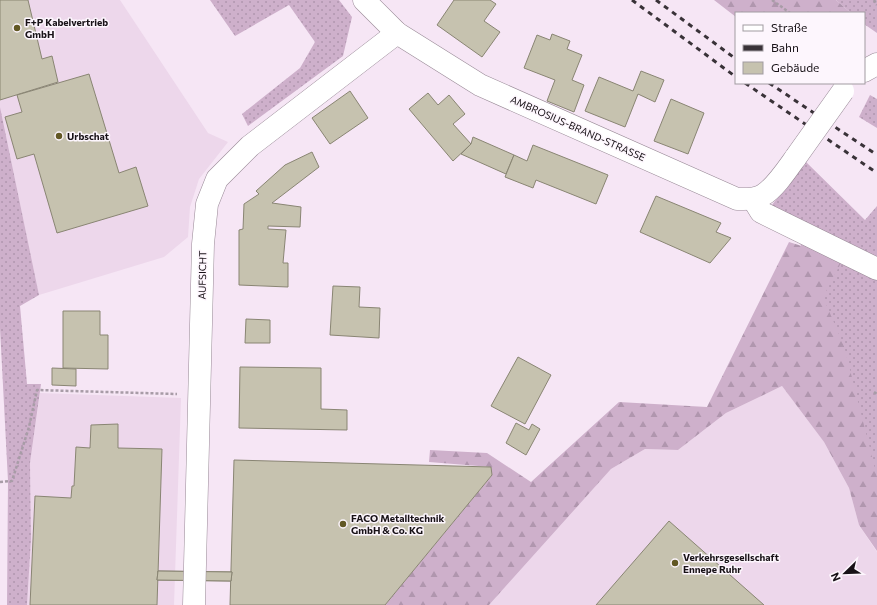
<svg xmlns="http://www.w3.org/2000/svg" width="877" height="605" viewBox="0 0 877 605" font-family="Commissioner,sans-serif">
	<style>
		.built { fill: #edd7eb }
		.grass { fill: url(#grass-dots) }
		.forest { fill: url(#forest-firs) }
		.building { fill: #c6c2af; stroke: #898573 }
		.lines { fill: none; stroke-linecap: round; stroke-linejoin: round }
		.minor-casing { stroke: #988996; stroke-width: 23 }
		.path { stroke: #a89ca7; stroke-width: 2.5; stroke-dasharray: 3 2; stroke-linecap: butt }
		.minor { stroke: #fff; stroke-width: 22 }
		.rail { stroke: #393238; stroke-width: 3; stroke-dasharray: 5 5; stroke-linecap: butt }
		.minor-bridge-casing { stroke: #988996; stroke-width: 23; stroke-linecap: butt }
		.minor-bridge { stroke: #fff; stroke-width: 22 }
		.poi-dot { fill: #625824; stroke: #fdf6fd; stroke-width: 1.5 }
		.labels { text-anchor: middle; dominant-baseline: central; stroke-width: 3; stroke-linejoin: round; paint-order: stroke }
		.poi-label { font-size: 10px; font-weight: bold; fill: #181217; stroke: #fdf6fd; text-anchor: start }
		.street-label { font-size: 10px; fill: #181217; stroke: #fdf6fd }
	</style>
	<defs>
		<pattern id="grass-dots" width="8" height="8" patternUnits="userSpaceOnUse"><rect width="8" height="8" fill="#ceb0cb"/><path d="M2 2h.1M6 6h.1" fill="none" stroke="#b096ae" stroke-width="1.8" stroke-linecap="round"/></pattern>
		<pattern id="forest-firs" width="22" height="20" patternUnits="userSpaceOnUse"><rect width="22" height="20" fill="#ceb0cb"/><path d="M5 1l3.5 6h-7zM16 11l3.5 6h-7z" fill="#b096ae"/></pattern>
	</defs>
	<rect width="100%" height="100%" fill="#f6e6f5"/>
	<!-- built -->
	<g class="built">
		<path d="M0,0H120L208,133L228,142L199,179L190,207L188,237L164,257L39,295L0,107Z"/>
		<path d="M782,386L824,442L849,488L859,525L877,552V605H489L611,469L645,449L678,450L726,413Z"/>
		<path d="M40,393L181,398L174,605H27L31,539L30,463Z"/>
	</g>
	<!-- grass -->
	<g class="grass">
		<path d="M210,0H339L352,17L343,56L248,126L242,114L300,68L315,42L289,5L235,36Z"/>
		<path d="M836,0H877V33L864,24V13H851Z"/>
		<path d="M870,95L877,99V128L859,117Z"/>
		<path d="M0,107L39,295L20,306L27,384H41L30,463L31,539L27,605H7L8,481L0,328Z"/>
		<path d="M805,161L865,220L877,206V484L855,398L800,243L769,209Z"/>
	</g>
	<!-- forest -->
	<g class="forest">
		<path d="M714,0H836L851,13H736V17Z"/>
		<path d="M789,242L843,259L823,297L844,346L877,477V551L859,525L849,488L824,442L782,386L726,413L678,450L645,449L611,469L489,605H385L492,475L491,467L429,462L430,450L487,453L531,482L619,402L707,407Z"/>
	</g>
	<!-- building -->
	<g class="building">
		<path d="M0,0H28L42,59L52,56L58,82L0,100Z"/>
		<path d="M454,0H490L496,4L484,21L500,32L482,57L437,25Z"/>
		<path d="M552,34L570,41L567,49L582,55L572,80L584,85L574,112L547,101L555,80L524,68L537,35L550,40Z"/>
		<path d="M641,71L664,80L655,102L638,94L625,127L585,111L599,77L633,91Z"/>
		<path d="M89,74L119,173L136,167L148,206L57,233L34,154L17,159L5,117L22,112L17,95Z"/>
		<path d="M350,91L368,118L330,144L312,118Z"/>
		<path d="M428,93L438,105L449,95L465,114L453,124L471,144L453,161L409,109Z"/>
		<path d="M671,99L704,113L688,154L654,141Z"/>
		<path d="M473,137L514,155L506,174L461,154L471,144Z"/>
		<path d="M533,145L608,175L596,204L536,180L533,188L505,177L514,155L527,161Z"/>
		<path d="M312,152L319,167L272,203L301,207L300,227L268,226V229L286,230L283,263H288V287L239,285V230L243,229L244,204L259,194L256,191L285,165Z"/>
		<path d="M656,196L721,223L716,232L731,238L710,263L640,232Z"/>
		<path d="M333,286L360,287L359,307L380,308L379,338L330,335Z"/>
		<path d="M63,311H100V335H108V369L63,368Z"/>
		<path d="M246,319L270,320V343H245Z"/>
		<path d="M518,357L551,375L525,424L491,406Z"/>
		<path d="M240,367L321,368V409L347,410V430L239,428Z"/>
		<path d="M52,368L76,369V386L52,385Z"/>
		<path d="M516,423L529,430L532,424L540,429L526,455L506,443Z"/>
		<path d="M118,424V448L162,449L157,605H30L35,496L71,498L72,486H74L76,447L90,448L91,425Z"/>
		<path d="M234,460L491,467L492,475L385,605H230Z"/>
		<path d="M669,521L764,605H596Z"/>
		<path d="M158,571L232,572L231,581L157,580Z"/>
		<path d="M158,571L232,572L231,581L157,580Z"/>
	</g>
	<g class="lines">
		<defs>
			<g id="minor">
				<path d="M364,0L397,33L480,85L737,199C746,199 755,200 763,195C775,188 788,168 796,157"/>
				<path d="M864,71L877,64"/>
				<path d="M753,199L761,212L877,269"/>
				<path d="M194,605L203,244L207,204L217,179L250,146L397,33"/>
			</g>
		</defs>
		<!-- minor casing -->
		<use href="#minor" class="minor-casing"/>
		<!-- path -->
		<g class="path">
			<path d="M772,0L790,13"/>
			<path d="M874,0L877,5"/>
			<path d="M874,392L877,394"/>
			<path d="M0,482L12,481L29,427L37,390L177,394"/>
		</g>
		<!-- minor -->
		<use href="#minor" class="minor"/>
		<!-- rail -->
		<g class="rail">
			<path d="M632,0L736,77"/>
			<path d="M656,0L736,59"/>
			<path d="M745,83L877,173"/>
			<path d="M769,83L877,155"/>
		</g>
		<defs>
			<path id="minor-bridge" d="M796,157L843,91"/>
		</defs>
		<!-- minor-bridge casing -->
		<use href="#minor-bridge" class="minor-bridge-casing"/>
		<!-- minor-bridge -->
		<use href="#minor-bridge" class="minor-bridge"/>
	</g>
	<!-- markers -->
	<g class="poi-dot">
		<circle cx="17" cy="28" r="4"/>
		<circle cx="59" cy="136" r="4"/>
		<circle cx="343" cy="524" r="4"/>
		<circle cx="675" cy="563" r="4"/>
	</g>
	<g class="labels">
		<!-- poi labels -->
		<g class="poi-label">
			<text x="25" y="22">F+P Kabelvertrieb<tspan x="25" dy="12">GmbH</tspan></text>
			<text x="67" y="136">Urbschat</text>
			<text x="351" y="518">FACO Metalltechnik<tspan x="351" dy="12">GmbH &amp; Co. KG</tspan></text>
			<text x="683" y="557">Verkehrsgesellschaft<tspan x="683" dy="12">Ennepe Ruhr</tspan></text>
		</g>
		<!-- street labels -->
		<g class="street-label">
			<text transform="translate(578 128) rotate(24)">AMBROSIUS-BRAND-STRASSE</text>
			<text transform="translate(202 275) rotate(-89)">AUFSICHT</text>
		</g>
	</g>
	<!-- legend -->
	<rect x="735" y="12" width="130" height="72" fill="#fdf6fd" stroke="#a19ba1"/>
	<rect x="743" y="25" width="20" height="6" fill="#ffffff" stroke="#a19ba1"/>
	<text x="771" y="32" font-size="12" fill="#181217">Straße</text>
	<rect x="743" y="45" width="20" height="6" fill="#393238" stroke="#a19ba1"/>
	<text x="771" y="52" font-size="12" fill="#181217">Bahn</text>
	<rect x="743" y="62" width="20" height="12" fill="#c6c2af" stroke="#a19ba1"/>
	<text x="771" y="72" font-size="12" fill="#181217">Gebäude</text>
	<!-- north arrow -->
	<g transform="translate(845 573) rotate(247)" stroke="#fdf6fd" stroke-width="3" paint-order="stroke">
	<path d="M0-3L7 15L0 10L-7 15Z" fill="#181217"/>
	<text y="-6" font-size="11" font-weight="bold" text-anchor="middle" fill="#181217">N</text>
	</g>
</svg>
